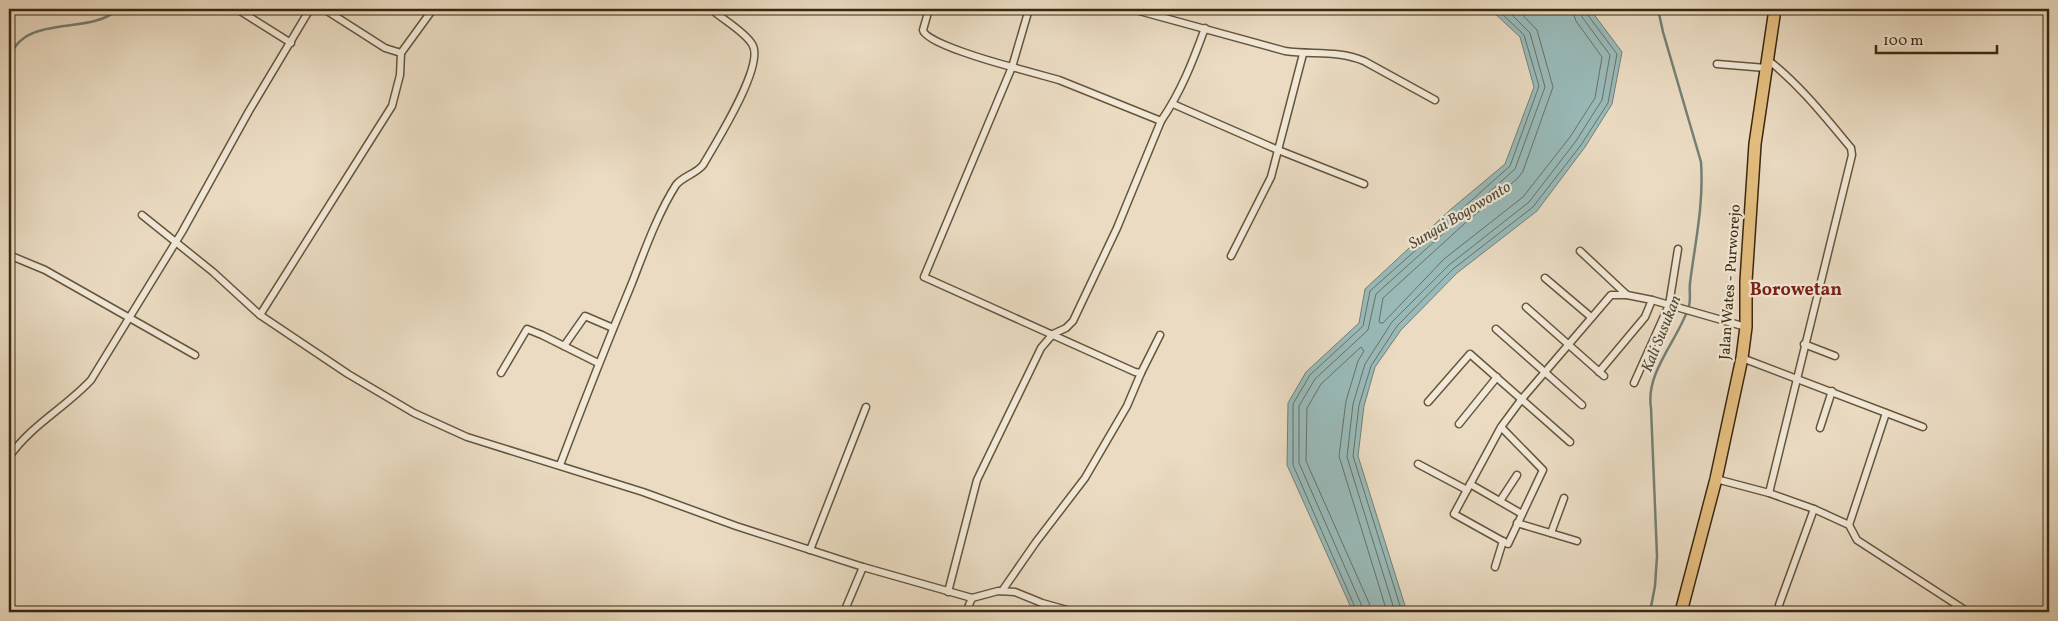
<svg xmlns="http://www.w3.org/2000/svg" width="2058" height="621" viewBox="0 0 2058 621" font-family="Vollkorn,serif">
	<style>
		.water { fill: #99bab9; stroke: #738075 }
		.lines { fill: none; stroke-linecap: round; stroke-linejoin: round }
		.shore { stroke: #6a7164; stroke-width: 1 }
		.stream { stroke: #738075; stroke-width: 2.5 }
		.minor-casing { stroke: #66553b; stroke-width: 9 }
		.trunk-casing { stroke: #3a280e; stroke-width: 14 }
		.minor { stroke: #f1e8d7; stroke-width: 6 }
		.trunk { stroke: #e5be81; stroke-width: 11 }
		.labels { text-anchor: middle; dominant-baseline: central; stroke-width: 4.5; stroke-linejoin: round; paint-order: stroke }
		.street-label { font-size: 15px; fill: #3a280e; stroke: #f1e8d7 }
		.water-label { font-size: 16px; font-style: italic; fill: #524c39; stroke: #f1e8d7 }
		.quarter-label { font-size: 18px; font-weight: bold; fill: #7a1f14; stroke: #f1e8d7 }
	</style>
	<rect width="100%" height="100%" fill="#eadbc2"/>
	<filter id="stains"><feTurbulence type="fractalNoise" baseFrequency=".004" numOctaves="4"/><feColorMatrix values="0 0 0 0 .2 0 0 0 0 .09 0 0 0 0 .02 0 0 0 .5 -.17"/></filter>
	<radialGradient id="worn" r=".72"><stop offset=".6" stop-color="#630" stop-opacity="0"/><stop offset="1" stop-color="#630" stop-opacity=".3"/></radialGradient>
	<!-- water -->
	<path class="water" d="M1490,9H1590L1622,52L1612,104L1585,147L1537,211L1457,273L1401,330L1375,367L1364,406L1358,456L1407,612H1353L1287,465L1288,403L1306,372L1359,323L1365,289L1450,210L1505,164L1534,87L1520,37Z"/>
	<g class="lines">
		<!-- shore -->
		<g class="shore">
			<path d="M1517,9L1537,30L1553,87L1523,171L1518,178L1463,225L1383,298L1379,321L1380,323H1383L1444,259L1523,197L1570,137L1595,98L1602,57L1576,21L1572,9"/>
			<path d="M1357,612L1293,465V404L1310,375L1363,326L1370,291L1510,166L1539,86L1524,35L1497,9"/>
			<path d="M1363,612L1362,606L1299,463V406L1315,379L1368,330L1376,294L1515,169L1545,87L1530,33L1506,9"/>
			<path d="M1371,612L1369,603L1306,461L1307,408L1321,384L1361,347L1364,351L1358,361L1346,401L1339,456L1387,612"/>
			<path d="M1395,612L1347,457L1353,404L1365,364L1392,322L1449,265L1529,202L1576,141L1602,100L1610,55L1582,17L1580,9"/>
			<path d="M1402,612L1353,456L1359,405L1371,366L1397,326L1453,269L1533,207L1581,145L1608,103L1617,54L1587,14L1586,9"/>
		</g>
		<!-- stream -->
		<g class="stream">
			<path d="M9,60C22,12 89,37 118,9"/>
			<path d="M9,76L13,105L9,133"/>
			<path d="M1650,612L1655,586L1657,556L1651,408C1645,372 1679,339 1689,306C1691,299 1689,291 1690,283C1695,243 1704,204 1701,162L1663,32L1658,9"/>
		</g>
		<defs>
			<g id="minor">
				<path d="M237,9L291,43"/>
				<path d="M324,9L385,48L401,53L433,9"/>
				<path d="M929,9L923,30C925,43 997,63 1012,67L1029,9"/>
				<path d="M1132,9L1285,51C1313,55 1337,50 1364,61L1435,100"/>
				<path d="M1768,60C1800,85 1825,117 1851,148L1852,155L1769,493"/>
				<path d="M1717,64L1766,68"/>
				<path d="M1173,104L1278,150L1364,184"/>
				<path d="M142,215L213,272L260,315L348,374L414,413L467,437L643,492L736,526L863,567L844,612"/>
				<path d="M1580,251L1627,295"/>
				<path d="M9,255L45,270L195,355"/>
				<path d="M1231,256L1271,177L1303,54"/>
				<path d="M1545,278L1591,317"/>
				<path d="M1526,307L1604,376"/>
				<path d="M260,315L392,106L400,75L401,53"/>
				<path d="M1496,329L1582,405"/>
				<path d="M1160,335L1141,373L1135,372L924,277L1012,67L1059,80L1161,121"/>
				<path d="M1804,344L1835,356"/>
				<path d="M564,346L585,316L613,328"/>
				<path d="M1742,358L1923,427"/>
				<path d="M1599,372L1645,317L1652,300"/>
				<path d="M501,373L527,329L542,335L598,363"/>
				<path d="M1634,383L1669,305L1678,249"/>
				<path d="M1428,402L1470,354L1570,442"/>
				<path d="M1459,424L1497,377"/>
				<path d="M1501,427L1543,470L1508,544L1454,514L1501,427L1521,400L1611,295H1627L1652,300L1746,327"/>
				<path d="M1820,428L1832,391"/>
				<path d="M9,457C31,425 65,408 91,380L182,232L249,111L310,9"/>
				<path d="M1418,464L1467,490"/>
				<path d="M560,465C583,404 607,343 632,283C644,252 658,213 676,185C683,176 696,174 703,165C715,144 766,64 752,44C744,31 722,19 711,9"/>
				<path d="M1716,479L1769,493L1814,509L1849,525L1857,540L1968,612"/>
				<path d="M1470,484L1522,514"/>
				<path d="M1500,501L1517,475"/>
				<path d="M1517,523L1577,541"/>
				<path d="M1849,525L1886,413"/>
				<path d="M1551,533L1564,498"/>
				<path d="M810,550L866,407"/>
				<path d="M863,567L972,598L966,612"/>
				<path d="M1495,567L1503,541"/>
				<path d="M1002,591L1036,542L1085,478L1127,406L1141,373"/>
				<path d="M948,592L977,480L1041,348L1053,334L1066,328L1073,321L1117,228L1161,121C1181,92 1193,61 1205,28"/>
				<path d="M972,598L998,591L1015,592L1042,603L1074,612"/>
				<path d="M1779,605L1814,509"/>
			</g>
			<path id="trunk" d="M1681,612L1716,479L1742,358L1746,327V281L1755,144L1775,9"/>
		</defs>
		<!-- minor casing -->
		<use href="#minor" class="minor-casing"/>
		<!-- trunk casing -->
		<use href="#trunk" class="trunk-casing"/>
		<!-- minor -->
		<use href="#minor" class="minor"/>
		<!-- trunk -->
		<use href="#trunk" class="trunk"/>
	</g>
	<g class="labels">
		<!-- street labels -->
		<g class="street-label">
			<text transform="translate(1731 282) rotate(-86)">Jalan Wates - Purworejo</text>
		</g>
		<!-- water labels -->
		<g class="water-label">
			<text transform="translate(1460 216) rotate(-31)">Sungai Bogowonto</text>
			<text transform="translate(1662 334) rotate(-68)">Kali Susukan</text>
		</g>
		<!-- quarter labels -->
		<g class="quarter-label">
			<text x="1796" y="290">Borowetan</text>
		</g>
	</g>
	<!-- margin -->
	<rect width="2058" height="621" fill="none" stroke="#eadbc2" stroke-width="30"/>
	<rect x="10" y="10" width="2038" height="601" fill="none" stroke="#3a280e" stroke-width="2.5"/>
	<rect x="15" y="15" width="2028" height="591" fill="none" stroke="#3a280e"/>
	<!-- scale -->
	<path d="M1876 45v8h121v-8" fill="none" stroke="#3a280e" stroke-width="2.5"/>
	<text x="1883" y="45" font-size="15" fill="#3a280e" stroke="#f1e8d7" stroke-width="4" paint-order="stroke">100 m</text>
	<rect width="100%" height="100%" filter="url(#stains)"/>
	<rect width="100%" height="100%" fill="url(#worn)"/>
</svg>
